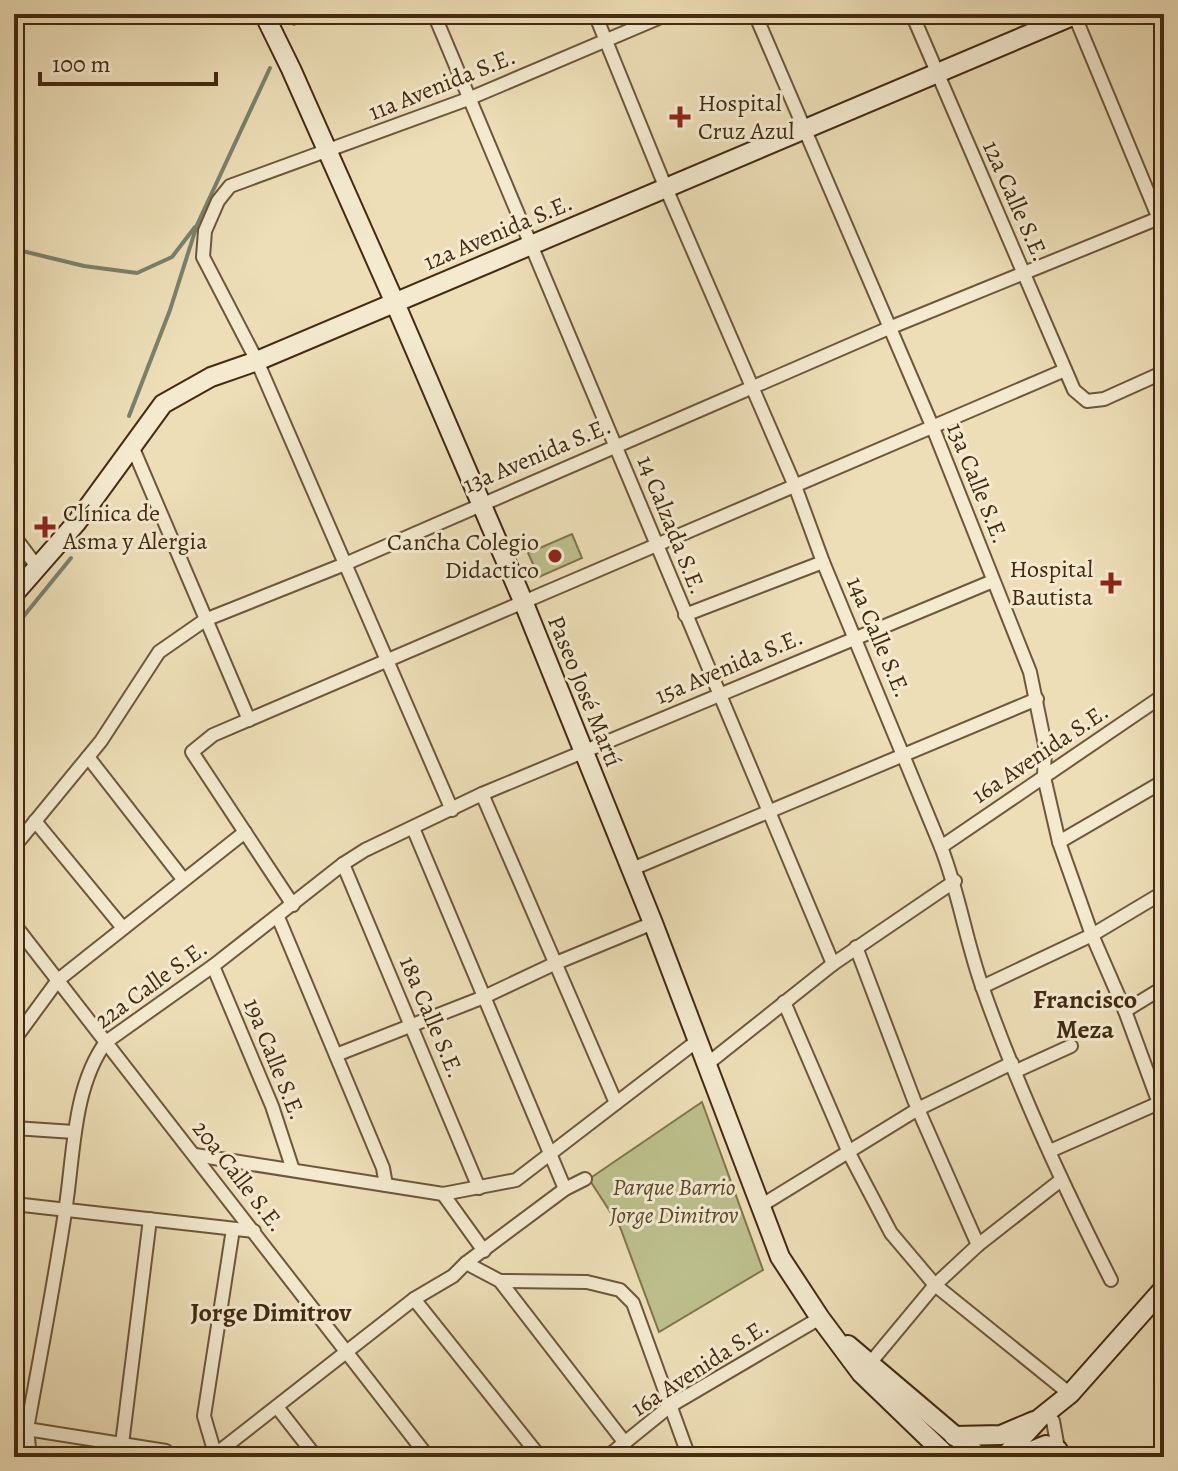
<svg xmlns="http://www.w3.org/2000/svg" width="1178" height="1471" viewBox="0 0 1178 1471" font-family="Alegreya,serif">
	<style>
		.green { fill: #bcc08c; stroke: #80754e; stroke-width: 2 }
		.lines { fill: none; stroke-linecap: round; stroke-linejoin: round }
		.stream { stroke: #78826d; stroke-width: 4 }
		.street-casing { stroke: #6e573a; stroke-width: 16 }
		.secondary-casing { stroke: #442a11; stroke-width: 22 }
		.street { stroke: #f3ead0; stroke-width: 12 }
		.secondary { stroke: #f3ead0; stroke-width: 18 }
		.poi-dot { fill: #8f2418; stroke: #f3ead0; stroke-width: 3 }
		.labels { text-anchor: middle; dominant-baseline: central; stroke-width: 6; stroke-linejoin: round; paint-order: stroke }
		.street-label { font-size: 24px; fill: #442a11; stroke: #f3ead0 }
		.poi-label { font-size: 24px; fill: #442a11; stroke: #f3ead0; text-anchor: start }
		.park-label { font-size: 24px; font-style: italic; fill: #5c482a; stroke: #f3ead0 }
		.neighbourhood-label { font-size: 26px; font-weight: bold; fill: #442a11; stroke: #f3ead0 }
	</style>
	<rect width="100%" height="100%" fill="#eddeb7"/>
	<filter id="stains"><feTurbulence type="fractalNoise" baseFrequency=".0025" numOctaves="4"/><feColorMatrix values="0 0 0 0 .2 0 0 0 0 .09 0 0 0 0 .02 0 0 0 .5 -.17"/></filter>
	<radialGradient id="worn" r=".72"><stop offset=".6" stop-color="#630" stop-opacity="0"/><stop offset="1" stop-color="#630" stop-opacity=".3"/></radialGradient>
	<!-- green -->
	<g class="green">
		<path d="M572,534L582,558L539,577L528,553Z"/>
		<path d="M702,1102L763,1270L659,1332L620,1227L589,1179Z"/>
	</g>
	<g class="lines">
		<!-- stream -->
		<g class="stream">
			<path d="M294,24L298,14"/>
			<path d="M14,249L84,266L137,273L172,257L195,227"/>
			<path d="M129,416L170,310L197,225L270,68"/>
			<path d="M14,628L71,558"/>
		</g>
		<defs>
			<g id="street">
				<path d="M434,14L833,964"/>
				<path d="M595,14L665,186L795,486L823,562L941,847C959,893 966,942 983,989C1018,1088 1063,1186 1111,1280"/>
				<path d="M755,14L933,428L1030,672L1045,745L1044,777L1059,842L1092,935L1125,1011L1164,1117"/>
				<path d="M912,14L1074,390L1087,401L1104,399L1164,372"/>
				<path d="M1074,14L1164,231"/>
				<path d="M132,446L249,720"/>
				<path d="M14,536L38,568"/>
				<path d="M685,615L823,562"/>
				<path d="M88,757L183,879"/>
				<path d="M482,794L616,1103"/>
				<path d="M452,810L257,361L203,257L205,231L218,201L230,186L468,99L668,14"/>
				<path d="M35,821L123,928"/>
				<path d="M413,828L565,1189"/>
				<path d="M1059,842L1164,781"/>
				<path d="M14,847L101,741L159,652L205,620L345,564L889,328L1164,216"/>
				<path d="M941,847L1164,695"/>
				<path d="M343,864L479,1188"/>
				<path d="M632,869L1037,699"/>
				<path d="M293,905L192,752L213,735L1065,370"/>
				<path d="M278,917L383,1168L386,1185"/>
				<path d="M14,924L428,1457"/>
				<path d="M856,947L914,1100L978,1245"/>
				<path d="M213,966L272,1106L293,1170"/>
				<path d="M982,987L1092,935L1164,892"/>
				<path d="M784,1002L850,1155L891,1233L935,1285L1070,1394"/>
				<path d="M1125,1011L1164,987"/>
				<path d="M14,1040L58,980L245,832"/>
				<path d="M336,1055L484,997L556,963L653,923"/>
				<path d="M706,1065L833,964L955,881"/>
				<path d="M1016,1071L1071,1046"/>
				<path d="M14,1128L74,1132"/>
				<path d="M1050,1151L1159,1103"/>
				<path d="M195,1155L443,1194L516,1180L697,1041"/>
				<path d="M443,1194L484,1251"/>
				<path d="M14,1204L254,1231"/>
				<path d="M759,1207L918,1109L1012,1063"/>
				<path d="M466,1263L500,1281L625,1443"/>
				<path d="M500,1281L587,1282L620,1290L633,1303L689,1457"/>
				<path d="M414,1299L540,1457"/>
				<path d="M871,1362L935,1285L978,1245L1061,1180"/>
				<path d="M277,1407L316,1457"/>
				<path d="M1053,1421L1059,1454"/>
				<path d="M14,1427L166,1451L170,1457"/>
				<path d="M122,1444L150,1219"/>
				<path d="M30,1457L27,1429C40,1357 54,1285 65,1212C74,1158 72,1088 106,1042L213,966L343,864L365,850L482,794L993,581"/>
				<path d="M212,1457L414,1299L453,1276L466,1263L565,1189L585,1179"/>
				<path d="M216,1457L204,1416L233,1229"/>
				<path d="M607,1457L670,1406L820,1318"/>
			</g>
			<g id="secondary">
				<path d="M264,14L291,69L395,303L523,601L653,923L780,1257L820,1318L861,1373L948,1457"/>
				<path d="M14,594L77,522L163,404L211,377L257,361L1077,14"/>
				<path d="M848,1345L980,1457"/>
				<path d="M954,1436L1001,1435L1034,1421"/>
				<path d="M1024,1454L1046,1445L1058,1450"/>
				<path d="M1004,1457L1040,1418L1070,1394L1164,1288"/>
			</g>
		</defs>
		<!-- street casing -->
		<use href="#street" class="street-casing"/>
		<!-- secondary casing -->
		<use href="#secondary" class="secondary-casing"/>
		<!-- street -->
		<use href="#street" class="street"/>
		<!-- secondary -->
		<use href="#secondary" class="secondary"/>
	</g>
	<!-- markers -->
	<g class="poi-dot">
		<path d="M676 105h8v8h8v8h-8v8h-8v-8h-8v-8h8z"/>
		<path d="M41 515h8v8h8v8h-8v8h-8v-8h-8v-8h8z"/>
		<circle cx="555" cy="556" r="8"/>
		<path d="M1107 571h8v8h8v8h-8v8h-8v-8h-8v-8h8z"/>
	</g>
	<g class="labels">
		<!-- street labels -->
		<g class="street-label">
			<text transform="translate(442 84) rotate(-22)">11a Avenida S.E.</text>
			<text transform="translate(1016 201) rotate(66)">12a Calle S.E.</text>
			<text transform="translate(498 232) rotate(-23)">12a Avenida S.E.</text>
			<text transform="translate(537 455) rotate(-23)">13a Avenida S.E.</text>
			<text transform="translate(978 483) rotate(68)">13a Calle S.E.</text>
			<text transform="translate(672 525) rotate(68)">14 Calzada S.E.</text>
			<text transform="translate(879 637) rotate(67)">14a Calle S.E.</text>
			<text transform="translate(729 666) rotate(-23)">15a Avenida S.E.</text>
			<text transform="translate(585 691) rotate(68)">Paseo José Martí</text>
			<text transform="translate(1040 753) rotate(-34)">16a Avenida S.E.</text>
			<text transform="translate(151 984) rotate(-36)">22a Calle S.E.</text>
			<text transform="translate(432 1017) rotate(67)">18a Calle S.E.</text>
			<text transform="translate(275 1059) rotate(68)">19a Calle S.E.</text>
			<text transform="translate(239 1176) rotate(52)">20a Calle S.E.</text>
			<text transform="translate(700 1367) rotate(-33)">16a Avenida S.E.</text>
		</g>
		<!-- poi labels -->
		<g class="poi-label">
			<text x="698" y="103">Hospital<tspan x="698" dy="28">Cruz Azul</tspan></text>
			<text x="63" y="513">Clínica de<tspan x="63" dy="28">Asma y Alergia</tspan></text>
			<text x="539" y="542" text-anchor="end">Cancha Colegio<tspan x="539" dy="28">Didactico</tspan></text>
			<text x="1093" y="569" text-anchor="end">Hospital<tspan x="1093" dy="28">Bautista</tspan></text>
		</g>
		<!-- park labels -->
		<g class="park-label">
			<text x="674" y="1187">Parque Barrio<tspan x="674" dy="28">Jorge Dimitrov</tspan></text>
		</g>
		<!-- neighbourhood labels -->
		<g class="neighbourhood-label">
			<text x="1085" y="999">Francisco<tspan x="1085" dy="30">Meza</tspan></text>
			<text x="271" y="1312">Jorge Dimitrov</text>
		</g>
	</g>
	<!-- margin -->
	<rect width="1178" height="1471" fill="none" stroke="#eddeb7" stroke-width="48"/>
	<rect x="16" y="16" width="1146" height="1439" fill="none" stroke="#442a11" stroke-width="4"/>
	<rect x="24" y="24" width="1130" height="1423" fill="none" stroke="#442a11" stroke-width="2"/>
	<!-- scale -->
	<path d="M40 72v12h176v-12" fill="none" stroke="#442a11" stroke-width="4"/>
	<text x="52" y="72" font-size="24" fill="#442a11" stroke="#f3ead0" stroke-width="6" paint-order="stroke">100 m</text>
	<rect width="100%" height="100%" filter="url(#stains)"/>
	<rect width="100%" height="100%" fill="url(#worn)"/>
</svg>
